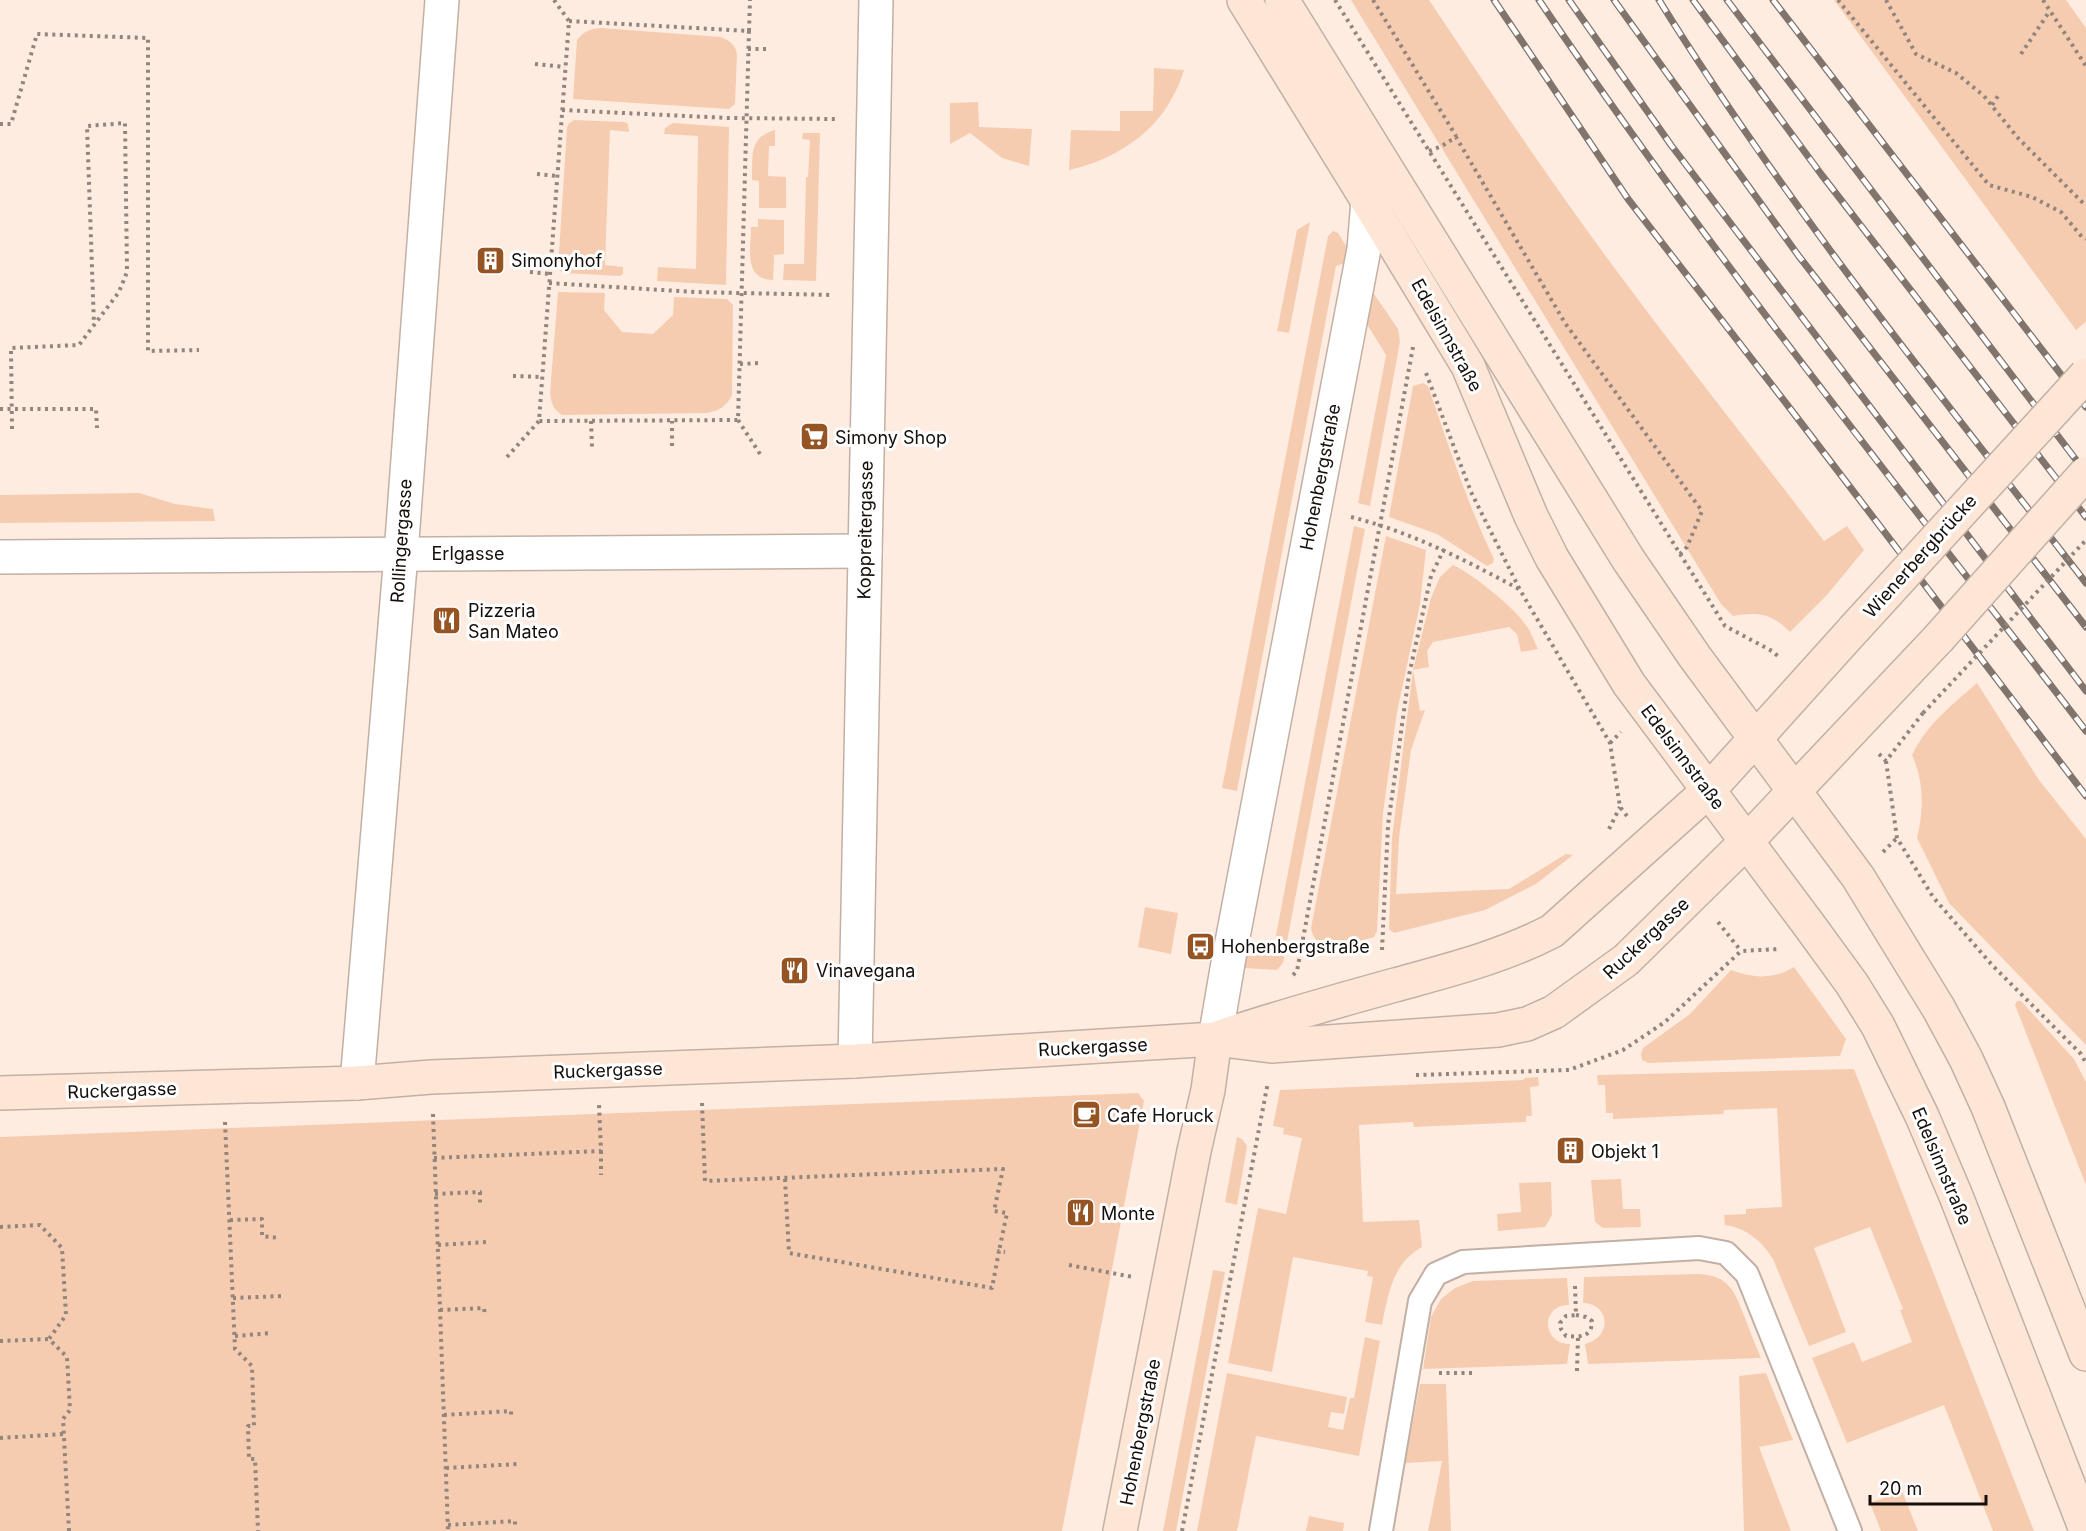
<svg xmlns="http://www.w3.org/2000/svg" width="2086" height="1531" viewBox="0 0 2086 1531" font-family="Inter,sans-serif">
	<style>
		.green { fill: #f6ccb1 }
		.lines { fill: none; stroke-linecap: round; stroke-linejoin: round }
		.lane-casing { stroke: #c2b0a5; stroke-width: 26 }
		.street-casing { stroke: #c2b0a5; stroke-width: 36 }
		.secondary-casing { stroke: #c2b0a5; stroke-width: 36 }
		.path { stroke: #92857e; stroke-width: 4; stroke-dasharray: 3 4.5; stroke-linecap: butt }
		.lane { stroke: #fff; stroke-width: 22 }
		.street { stroke: #fff; stroke-width: 33 }
		.secondary { stroke: #fee6d6; stroke-width: 33 }
		.rail-casing { stroke: #80746d; stroke-width: 7 }
		.rail { stroke: #fefefe; stroke-width: 4.5; stroke-dasharray: 14; stroke-linecap: butt }
		.secondary-bridge-casing { stroke: #c2b0a5; stroke-width: 36; stroke-linecap: butt }
		.path-bridge { stroke: #92857e; stroke-width: 4; stroke-dasharray: 3 4.5; stroke-linecap: butt }
		.secondary-bridge { stroke: #fee6d6; stroke-width: 33 }
		.labels { text-anchor: middle; dominant-baseline: central; stroke-width: 6; stroke-linejoin: round; paint-order: stroke }
		.poi-label { font-size: 18px; fill: #150f0b; stroke: #fefefe; text-anchor: start }
		.street-label { font-size: 18px; fill: #150f0b; stroke: #fefefe }
	</style>
	<rect width="100%" height="100%" fill="#ffece1"/>
	<!-- green -->
	<g class="green">
		<path d="M1351,0H1429C1489,90 1549,179 1613,266C1682,359 1754,449 1824,541L1847,526L1864,550L1827,595L1790,632C1771,613 1758,612 1733,616L1721,604Z"/>
		<path d="M1834,0H2066L2086,28V322L2076,330Z"/>
		<path d="M601,28L721,37C730,41 736,45 737,55L735,104L729,109L573,99L577,40C584,31 590,29 601,28Z"/>
		<path d="M1154,68L1184,70C1181,79 1178,88 1173,96C1154,135 1111,161 1069,170L1071,130L1120,131V111H1153Z"/>
		<path d="M978,102L979,127L1032,129L1029,166L1002,158L970,133L950,144V103Z"/>
		<path d="M574,120L625,122L628,124L629,132L610,130L605,265L623,267V274L620,276L563,273L558,268L567,128L568,124Z"/>
		<path d="M673,123L729,127L726,285L657,281L658,267L696,269L698,136L664,134L665,128Z"/>
		<path d="M775,130V146H769L768,176L786,177V208H759V181L752,180C753,156 748,138 775,130Z"/>
		<path d="M803,133H820L816,281L783,280L784,264H804L806,177H808L810,140L802,139Z"/>
		<path d="M758,219L784,220V254L774,255L773,280C743,279 751,249 751,227H758Z"/>
		<path d="M1310,222L1289,333L1277,331L1297,230Z"/>
		<path d="M1333,231L1338,233L1348,249L1345,263L1336,266L1237,791L1222,788L1328,236Z"/>
		<path d="M1372,291L1398,329L1400,342L1370,506L1358,503L1386,355L1368,326L1367,320Z"/>
		<path d="M558,292L605,293L604,310L622,332L653,334L673,315L674,297L727,299L733,305L732,395C727,406 719,411 707,413L562,415C553,409 551,403 550,393Z"/>
		<path d="M1423,383L1428,386C1448,444 1467,503 1494,559L1493,563L1487,566L1437,534L1389,517L1413,386Z"/>
		<path d="M139,493L175,504L213,509L215,521L0,523V495Z"/>
		<path d="M1354,526L1365,529L1283,963L1277,970L1244,968L1246,952L1251,948L1273,951Z"/>
		<path d="M1386,536L1426,550L1420,604L1397,712L1383,813L1377,931L1374,937C1355,942 1316,958 1311,928Z"/>
		<path d="M1453,565C1470,572 1515,608 1525,624C1531,631 1534,641 1538,649L1521,652L1517,634L1509,627L1433,642L1427,651L1429,667L1413,670L1420,711L1425,710L1411,750L1399,838L1396,894L1509,889L1566,854L1573,855L1536,884L1485,910L1394,933L1389,929L1392,838L1413,670L1431,598L1440,577Z"/>
		<path d="M1977,683L2039,780L2086,839V1045L1949,903L1917,838C1924,809 1924,782 1912,755C1926,725 1953,704 1977,683Z"/>
		<path d="M1145,907L1178,913L1171,954L1138,947Z"/>
		<path d="M1794,967L1846,1039L1840,1056L1648,1063L1642,1060L1641,1054L1643,1048L1690,1014L1731,970C1754,978 1773,980 1794,967Z"/>
		<path d="M2017,1001H2021L2074,1059L2086,1082V1185L2015,1005Z"/>
		<path d="M1854,1069L2034,1531H1993L1944,1405L1847,1443L1812,1358L1854,1342L1862,1362L1912,1342L1900,1310L1903,1309L1870,1227L1814,1248L1846,1332L1809,1346L1773,1259C1762,1241 1746,1228 1725,1225L1724,1215L1746,1214V1209L1782,1207L1777,1108L1724,1110L1723,1114L1613,1119V1113H1606L1605,1085H1598L1597,1075Z"/>
		<path d="M1538,1077L1539,1086L1530,1087L1532,1116H1526V1122L1414,1127L1413,1122L1359,1125L1363,1222L1419,1220L1422,1247C1392,1264 1388,1295 1382,1325L1365,1322L1373,1277L1367,1276L1368,1271L1293,1257L1272,1372L1228,1363L1258,1208L1286,1214L1302,1138L1283,1134L1284,1128L1273,1126L1280,1090L1523,1080L1525,1078Z"/>
		<path d="M1138,1093L1144,1101L1062,1531H0V1137Z"/>
		<path d="M1237,1137L1242,1139L1247,1146L1237,1205L1225,1202Z"/>
		<path d="M1621,1179L1623,1209H1640L1641,1227L1603,1228L1595,1222L1591,1180Z"/>
		<path d="M1551,1182L1552,1215L1545,1227L1498,1231L1497,1214L1521,1212L1519,1183Z"/>
		<path d="M1213,1270L1225,1272L1176,1531H1163Z"/>
		<path d="M1698,1274C1730,1275 1735,1293 1745,1318C1750,1331 1755,1345 1761,1358L1588,1364L1585,1344C1612,1338 1611,1304 1583,1303L1584,1277Z"/>
		<path d="M1567,1278L1569,1305C1540,1305 1542,1344 1570,1344L1567,1364L1423,1369L1431,1317L1441,1299L1455,1288L1473,1281Z"/>
		<path d="M1365,1337L1380,1341L1359,1456L1256,1436L1237,1531H1197L1227,1373L1347,1397L1344,1414L1331,1412L1328,1427L1343,1430L1350,1398H1354Z"/>
		<path d="M1766,1373L1793,1440L1759,1447L1791,1531H1744L1739,1376Z"/>
		<path d="M1420,1384H1446L1451,1531H1428L1442,1461L1405,1463Z"/>
		<path d="M1902,1491L1918,1531H1881L1870,1503Z"/>
		<path d="M1309,1516L1344,1523L1343,1531H1306Z"/>
	</g>
	<g class="lines">
		<defs>
			<path id="lane" d="M1381,1531L1420,1301L1436,1274L1463,1262L1699,1248L1726,1253L1747,1274L1850,1531"/>
			<g id="street">
				<path d="M0,557L865,551"/>
				<path d="M1215,1039L1228,963L1364,249L1368,201"/>
				<path d="M855,1061L876,0"/>
				<path d="M357,1083L401,554L442,0"/>
			</g>
			<g id="secondary">
				<path d="M1244,0L1368,201L1468,366L1531,516L1552,558L1629,684L1809,925L1852,984L1878,1026L1922,1116L1956,1196L2086,1530"/>
				<path d="M1282,0L1628,559L1695,657L1858,877L1939,1009L1966,1059L1988,1107L2086,1354"/>
				<path d="M1223,1036C1280,1017 1337,1001 1395,985C1449,970 1502,957 1552,931L1708,791L1854,629"/>
				<path d="M0,1093L357,1083L431,1077L855,1061L1215,1039L1271,1046L1498,1030L1527,1024L1554,1012L1626,960L1747,841L1938,639"/>
				<path d="M1120,1531L1194,1151L1208,1090L1215,1039"/>
			</g>
		</defs>
		<!-- lane casing -->
		<use href="#lane" class="lane-casing"/>
		<!-- street casing -->
		<use href="#street" class="street-casing"/>
		<!-- secondary casing -->
		<use href="#secondary" class="secondary-casing"/>
		<!-- path -->
		<g class="path">
			<path d="M554,0L569,21"/>
			<path d="M1335,0L1725,626L1772,651L1779,657"/>
			<path d="M1373,0L1456,136"/>
			<path d="M1838,0L1989,185L2032,197L2061,212L2082,237L2086,239"/>
			<path d="M1886,0L1916,54L1956,73L1984,96L2018,138L2086,206"/>
			<path d="M2043,0L2086,66"/>
			<path d="M569,21L749,31L738,420L539,421Z"/>
			<path d="M749,31L750,0"/>
			<path d="M748,49H767"/>
			<path d="M2021,54L2049,12"/>
			<path d="M535,64L565,67"/>
			<path d="M1992,105L2000,93"/>
			<path d="M562,110L728,118L837,119"/>
			<path d="M0,124H11L37,34L148,38V351L199,350"/>
			<path d="M1429,151L1442,146L1456,137L1565,323L1702,511L1687,547L1680,554"/>
			<path d="M537,174L557,176"/>
			<path d="M530,272L550,274"/>
			<path d="M549,283L695,292L833,295"/>
			<path d="M740,364L760,363"/>
			<path d="M1426,373L1471,492L1520,590L1610,743L1620,807L1627,816"/>
			<path d="M513,376L542,377"/>
			<path d="M0,409H96L97,428"/>
			<path d="M738,420L760,454"/>
			<path d="M591,421L592,447"/>
			<path d="M12,429L11,348L79,345L119,292L127,272L125,123L87,126L94,325"/>
			<path d="M672,446V421"/>
			<path d="M507,457L539,421"/>
			<path d="M1351,517C1411,532 1465,560 1519,589"/>
			<path d="M1610,743L1621,732"/>
			<path d="M1879,754L1886,761L1923,713"/>
			<path d="M1886,761L1897,838L1933,897L1992,965L2081,1054L2086,1063"/>
			<path d="M1609,829L1620,807"/>
			<path d="M1883,852L1897,838"/>
			<path d="M1718,922L1741,951"/>
			<path d="M1382,950L1388,825L1409,675L1431,576L1444,549"/>
			<path d="M1293,975L1297,971L1413,347"/>
			<path d="M1416,1075L1569,1070L1623,1050L1665,1022L1741,951L1780,949"/>
			<path d="M702,1103L705,1181L1003,1169L994,1211L1007,1213L999,1251"/>
			<path d="M433,1114L448,1531"/>
			<path d="M225,1122L235,1349L252,1366L254,1426H248L249,1459H255L258,1531"/>
			<path d="M601,1151V1175"/>
			<path d="M434,1158L601,1151L599,1105"/>
			<path d="M785,1179L789,1253L992,1288L999,1251L1005,1252"/>
			<path d="M435,1194L480,1192V1203"/>
			<path d="M230,1220L262,1219V1236L279,1238"/>
			<path d="M0,1227L40,1225L62,1248L66,1315L49,1339L67,1357L70,1410L63,1419L69,1531"/>
			<path d="M438,1245L487,1242"/>
			<path d="M1069,1265L1133,1277"/>
			<path d="M1575,1286L1576,1315"/>
			<path d="M233,1298L282,1296"/>
			<path d="M440,1310L484,1308L485,1315"/>
			<path d="M1576,1315L1586,1317L1592,1321C1592,1338 1579,1337 1566,1336L1561,1329L1560,1323L1566,1316Z"/>
			<path d="M235,1336L272,1333"/>
			<path d="M0,1341L49,1339"/>
			<path d="M1577,1371L1578,1337"/>
			<path d="M1439,1373H1474"/>
			<path d="M444,1415L511,1411V1417"/>
			<path d="M0,1438L64,1434"/>
			<path d="M446,1468L518,1464"/>
			<path d="M448,1525L515,1521V1527"/>
			<path d="M1182,1531L1268,1082"/>
		</g>
		<!-- lane -->
		<use href="#lane" class="lane"/>
		<!-- street -->
		<use href="#street" class="street"/>
		<!-- secondary -->
		<use href="#secondary" class="secondary"/>
		<defs>
			<g id="rail">
				<path d="M1494,0L1628,199L1792,411L2086,796"/>
				<path d="M1539,0C1709,252 1901,490 2086,731"/>
				<path d="M1569,0L1671,145L2086,691"/>
				<path d="M1614,0L1798,255L2086,627"/>
				<path d="M1659,0C1786,205 1939,393 2086,583"/>
				<path d="M1693,0L1821,174L2086,517"/>
				<path d="M1727,0L2086,473"/>
				<path d="M1773,0L2086,407"/>
			</g>
		</defs>
		<!-- rail casing -->
		<use href="#rail" class="rail-casing"/>
		<!-- rail -->
		<use href="#rail" class="rail"/>
		<defs>
			<g id="secondary-bridge">
				<path d="M1854,629L2086,375"/>
				<path d="M1938,639L2086,473"/>
			</g>
		</defs>
		<!-- secondary-bridge casing -->
		<use href="#secondary-bridge" class="secondary-bridge-casing"/>
		<!-- path-bridge -->
		<path class="path-bridge" d="M1923,713L2086,540"/>
		<!-- secondary-bridge -->
		<use href="#secondary-bridge" class="secondary-bridge"/>
	</g>
	<!-- icons -->
	<defs>
		<symbol id="building-square" viewBox="-11 -11 22 22"><rect x="-9" y="-9" width="18" height="18" rx="4" fill="#975423" stroke="#fefefe"/><path d="M-4-6H4V6H1V3H-1V6H-4ZM-2.5-4.3h1.7v1.8h-1.7ZM.8-4.3h1.7v1.8H.8ZM-2.5-1h1.7V.8h-1.7ZM.8-1h1.7V.8H.8Z" fill="#fff"/></symbol>
		<symbol id="supermarket-square" viewBox="-11 -11 22 22"><rect x="-9" y="-9" width="18" height="18" rx="4" fill="#975423" stroke="#fefefe"/><path d="M-6-5.5h2.5l.6 2H6L4.5 2H-2.5L-4.4-4H-6ZM-1.5 3.2a1.3 1.3 0 1 0 .1 0ZM3 3.2a1.3 1.3 0 1 0 .1 0Z" fill="#fff"/></symbol>
		<symbol id="restaurant-square" viewBox="-11 -11 22 22"><rect x="-9" y="-9" width="18" height="18" rx="4" fill="#975423" stroke="#fefefe"/><path d="M-5-6h1v4h1v-4h1v4h1v-4h1v5L-1.5 .5V6h-2V.5L-5-1ZM5-6V6H3V1.5H1.5Q1.5-4 5-6Z" fill="#fff"/></symbol>
		<symbol id="bus-square" viewBox="-11 -11 22 22"><rect x="-9" y="-9" width="18" height="18" rx="4" fill="#975423" stroke="#fefefe"/><path d="M-5-6H5V4H4V6H2V4H-2V6H-4V4H-5ZM-3.5-4V0h7V-4ZM-3.5 1.2v1.5H-2V1.2ZM2 1.2v1.5H3.5V1.2Z" fill="#fff"/></symbol>
		<symbol id="cafe-square" viewBox="-11 -11 22 22"><rect x="-9" y="-9" width="18" height="18" rx="4" fill="#975423" stroke="#fefefe"/><path d="M-5.5-4.5H6V0H3Q3 3.5 0 3.5H-2.5Q-5.5 3.5-5.5 0ZM3-3.2v2h1.7v-2ZM-6 4.5H4V6H-6Z" fill="#fff"/></symbol>
	</defs>
	<g fill-rule="evenodd">
		<use href="#building-square" x="474" y="244" width="33" height="33"/>
		<use href="#supermarket-square" x="798" y="420" width="33" height="33"/>
		<use href="#restaurant-square" x="430" y="604" width="33" height="33"/>
		<use href="#bus-square" x="1184" y="930" width="33" height="33"/>
		<use href="#restaurant-square" x="778" y="954" width="33" height="33"/>
		<use href="#cafe-square" x="1070" y="1098" width="33" height="33"/>
		<use href="#building-square" x="1554" y="1134" width="33" height="33"/>
		<use href="#restaurant-square" x="1064" y="1196" width="33" height="33"/>
	</g>
	<g class="labels">
		<!-- poi labels -->
		<g class="poi-label">
			<text x="511" y="260">Simonyhof</text>
			<text x="835" y="437">Simony Shop</text>
			<text x="468" y="610">Pizzeria<tspan x="468" dy="21">San Mateo</tspan></text>
			<text x="1221" y="946">Hohenbergstraße</text>
			<text x="816" y="970">Vinavegana</text>
			<text x="1107" y="1115">Cafe Horuck</text>
			<text x="1591" y="1151">Objekt 1</text>
			<text x="1101" y="1213">Monte</text>
		</g>
		<!-- street labels -->
		<g class="street-label">
			<text transform="translate(1447 335) rotate(61)">Edelsinnstraße</text>
			<text transform="translate(1320 477) rotate(-79)">Hohenbergstraße</text>
			<text transform="translate(865 530) rotate(-89)">Koppreitergasse</text>
			<text transform="translate(401 541) rotate(-86)">Rollingergasse</text>
			<text x="468" y="553">Erlgasse</text>
			<text transform="translate(1920 556) rotate(-48)">Wienerbergbrücke</text>
			<text transform="translate(1683 757) rotate(53)">Edelsinnstraße</text>
			<text transform="translate(1646 938) rotate(-43)">Ruckergasse</text>
			<text transform="translate(1093 1047) rotate(-3)">Ruckergasse</text>
			<text transform="translate(608 1070) rotate(-2)">Ruckergasse</text>
			<text transform="translate(122 1090) rotate(-2)">Ruckergasse</text>
			<text transform="translate(1942 1166) rotate(67)">Edelsinnstraße</text>
			<text transform="translate(1140 1432) rotate(-79)">Hohenbergstraße</text>
		</g>
	</g>
	<!-- scale -->
	<path d="M1870 1495v9h116v-9" fill="none" stroke="#150f0b" stroke-width="3"/>
	<text x="1879" y="1495" font-size="18" fill="#150f0b" stroke="#fefefe" stroke-width="4.5" paint-order="stroke">20 m</text>
</svg>
